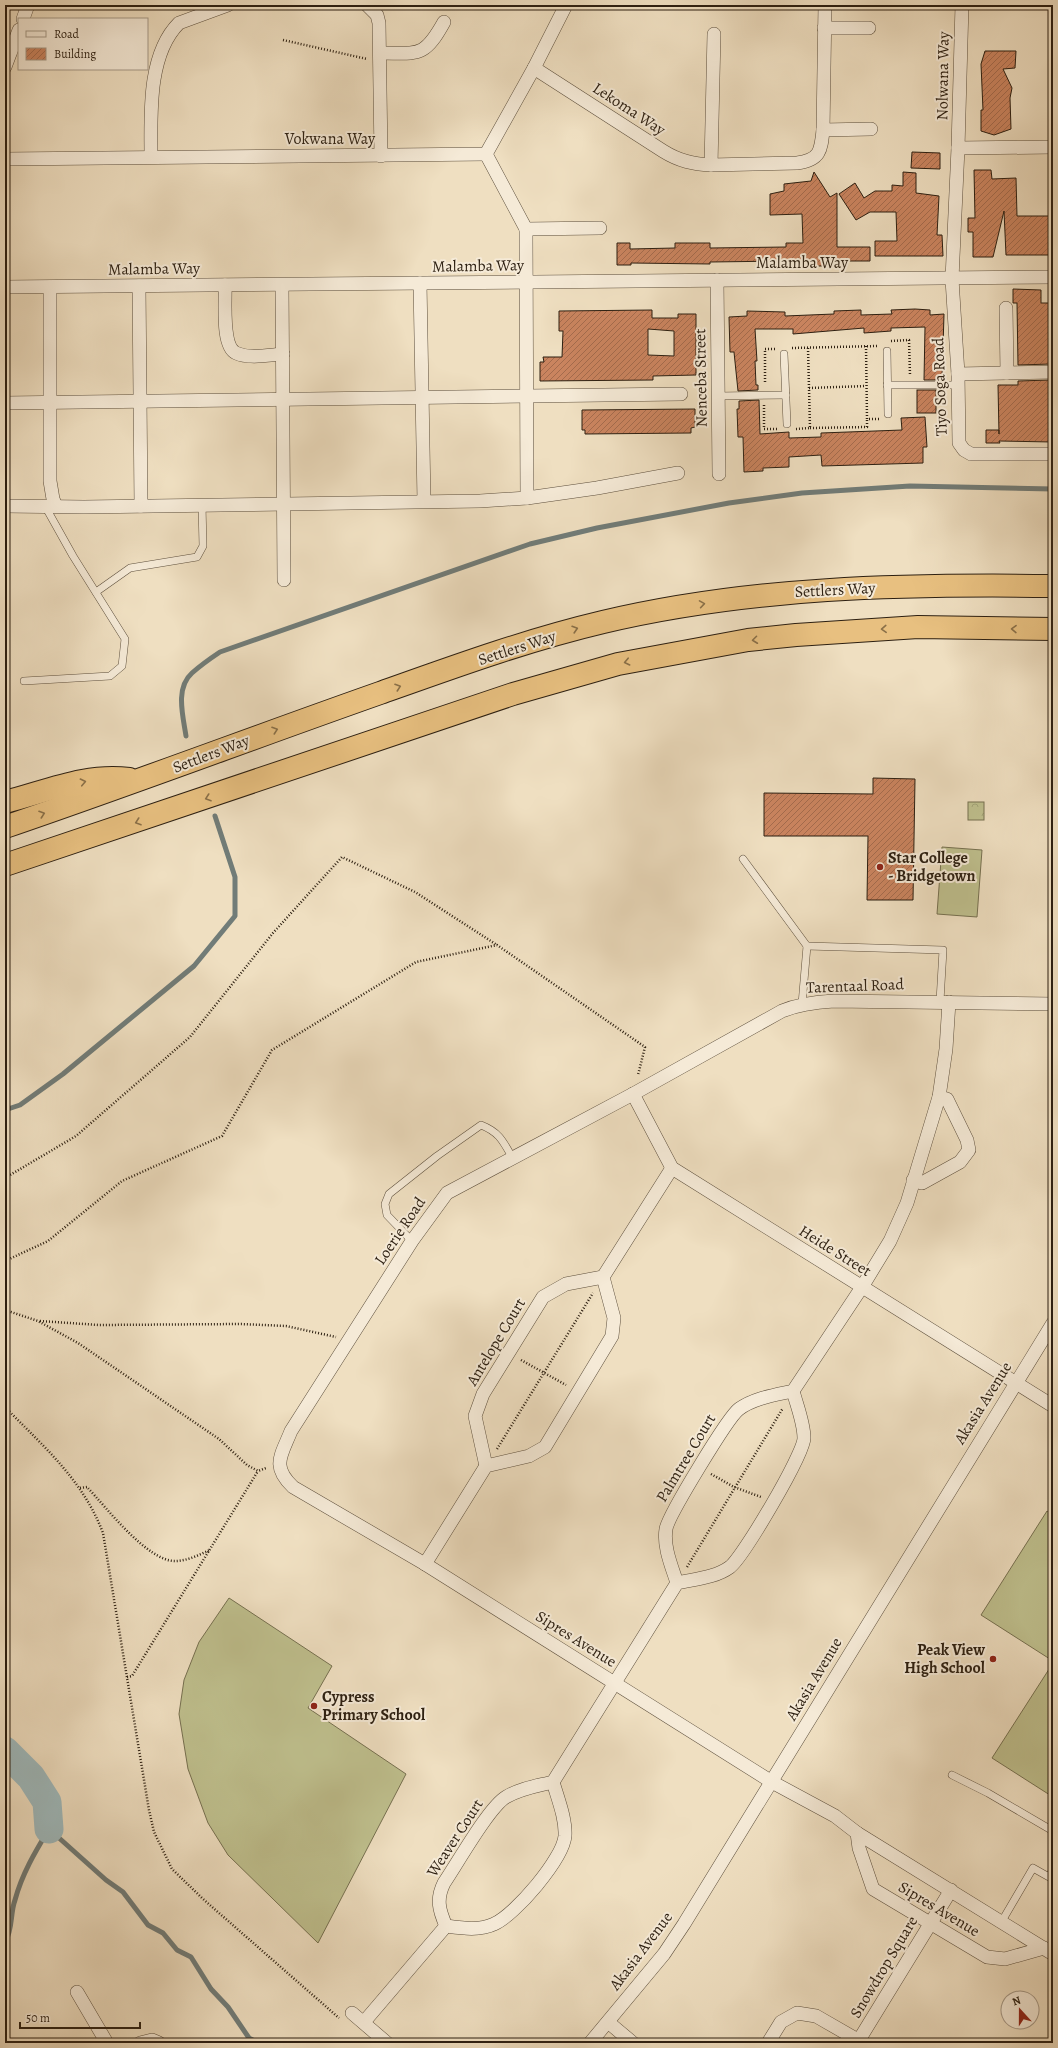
<svg xmlns="http://www.w3.org/2000/svg" width="1058" height="2048" viewBox="0 0 1058 2048" font-family="Alegreya,serif">
	<style>
		.park { fill: url(#park-crowns); stroke: #767050 }
		.pitch { fill: #bfc08e; stroke: #767050 }
		.lines { fill: none; stroke-linecap: round; stroke-linejoin: round }
		.stream { stroke: #717c78; stroke-width: 5 }
		.river { stroke: #9fbabd; stroke-width: 29 }
		.building { fill: url(#building-hatch); stroke: #2c1f11; fill-rule: evenodd }
		.lane-casing { stroke: #5d4f3d; stroke-width: 8 }
		.street-casing { stroke: #5d4f3d; stroke-width: 14 }
		.highway-casing { stroke: #2c1f11; stroke-width: 24 }
		.path { stroke: #2c1f11; stroke-width: 2.5; stroke-dasharray: 1 2; stroke-linecap: butt }
		.lane { stroke: #f5ead7; stroke-width: 7 }
		.street { stroke: #f5ead7; stroke-width: 13 }
		.highway { stroke: #e8c080; stroke-width: 22 }
		.oneway { stroke: #8a7048 }
		.poi-dot { fill: #8f2418; stroke: #f5ead7; stroke-width: 1.5 }
		.labels { text-anchor: middle; dominant-baseline: central; stroke-width: 4; stroke-linejoin: round; paint-order: stroke }
		.street-label { font-size: 16px; fill: #2c1f11; stroke: #f5ead7 }
		.poi-label { font-size: 16px; font-weight: bold; fill: #2c1f11; stroke: #f5ead7; text-anchor: start }
	</style>
	<defs>
		<pattern id="park-crowns" width="20" height="18" patternUnits="userSpaceOnUse"><rect width="20" height="18" fill="#bfc08e"/><path d="M2 6a3 3 0 1 1 6 0M12 15a3 3 0 1 1 6 0" fill="none" stroke="#a4a579"/></pattern>
		<pattern id="building-hatch" width="6" height="6" patternUnits="userSpaceOnUse"><rect width="6" height="6" fill="#ca845f"/><path d="M-1 1l2-2M0 6l6-6M5 7l2-2" fill="none" stroke="#a46b4d"/></pattern>
	</defs>
	<rect width="100%" height="100%" fill="#efdfc1"/>
	<filter id="stains"><feTurbulence type="fractalNoise" baseFrequency=".005" numOctaves="4"/><feColorMatrix values="0 0 0 0 .2 0 0 0 0 .09 0 0 0 0 .02 0 0 0 .5 -.17"/></filter>
	<radialGradient id="worn" r=".72"><stop offset=".6" stop-color="#630" stop-opacity="0"/><stop offset="1" stop-color="#630" stop-opacity=".3"/></radialGradient>
	<!-- park -->
	<rect class="park" x="968" y="802" width="16" height="18"/>
	<!-- pitch -->
	<g class="pitch">
		<path d="M942,847L982,850L977,917L937,914Z"/>
		<path d="M1047,1511L1053,1515V1661L981,1615Z"/>
		<path d="M229,1598L332,1666L308,1708L406,1774L318,1943L228,1855L208,1823L188,1769L179,1714L184,1680L199,1642Z"/>
		<path d="M1053,1663V1797L992,1758Z"/>
	</g>
	<g class="lines">
		<!-- stream -->
		<g class="stream">
			<path d="M186,736C183,716 175,688 192,673C201,665 211,658 220,652L530,544L597,528L729,503L802,493L910,486L1053,489"/>
			<path d="M5,1110L20,1105L63,1074L194,966L235,916V877L215,816"/>
			<path d="M5,1942C13,1930 10,1913 15,1900C22,1874 35,1852 49,1829L106,1880L123,1892L148,1925L163,1933L177,1950L191,1957L211,1989L228,2007L249,2038L258,2043"/>
		</g>
		<!-- river -->
		<path class="river" d="M5,1751L31,1777L47,1802L49,1829"/>
	</g>
	<!-- building -->
	<g class="building">
		<path d="M985,51H1016L1015,68L1003,69L1012,88L1010,98L1011,129L994,135L981,131V110H983L981,64Z"/>
		<path d="M912,152L940,153V169L911,168Z"/>
		<path d="M974,170H991L992,179L1016,178L1017,216H1053V255H1006L1004,211L993,257H973V232H968V218H975Z"/>
		<path d="M814,172L830,197L837,193V247H870V261H837V266H815V263H786V261L710,262V264L631,263V265H617V243H630V249L675,248V243H710V248L786,247V243H803L802,214L770,215V194L784,191V184L811,181Z"/>
		<path d="M903,172L916,173V193L939,196L937,235H942L943,256H875V241H897L896,212H870L856,220L839,194L855,183L864,198L875,191H892V185L903,186Z"/>
		<path d="M1013,289L1041,290V303H1053V362L1051,364L1018,365L1017,303H1013Z"/>
		<path d="M915,309L930,310V315L944,314L942,380H924L925,327L891,328V331L864,333V328L793,334V329H755L757,361H755L756,385H758V390L738,391L734,352H730L729,317L747,316V311L785,312V316L834,314V311L861,310V315L892,314L891,310Z"/>
		<path d="M652,310V318H678V314H696V375L653,376V380L540,381V362H544L543,357H562L563,331H559V311ZM648,329L674,331V356L648,355Z"/>
		<path d="M1051,380V403H1053L1052,442L999,441L1000,443H986V430H999V434L998,385H1018V381Z"/>
		<rect x="917" y="390" width="19" height="23"/>
		<path d="M759,400L760,434L789,432V438L821,437V433L902,430L901,418L925,417L927,447H923V463L822,466L821,455L789,457V467L763,468V471L744,472L743,437H738L737,409H739V401Z"/>
		<path d="M695,409V427L691,428V433L585,434V430H582V410Z"/>
		<path d="M873,778L915,779L913,900H867L868,836H764V793L873,794Z"/>
	</g>
	<g class="lines">
		<defs>
			<g id="lane">
				<path d="M887,351L888,414"/>
				<path d="M784,354L787,424"/>
				<path d="M887,385H958"/>
				<path d="M719,396L786,395"/>
				<path d="M96,592L130,568L197,557L203,546L202,505"/>
				<path d="M24,681L110,676L122,666L125,639L73,556L45,506"/>
				<path d="M743,859L807,946L802,1004"/>
				<path d="M807,946L943,950L940,1001"/>
				<path d="M412,1241L387,1215L385,1204L389,1194L437,1156L481,1125C499,1132 503,1141 512,1157"/>
				<path d="M952,1775L988,1793L1053,1831"/>
				<path d="M1002,1921L1033,1868L1049,1877L1053,1869"/>
			</g>
			<g id="street">
				<path d="M367,5L377,15L379,23L381,156"/>
				<path d="M962,5L958,148L952,279L958,374L959,443L964,450L971,454H1053"/>
				<path d="M23,19L28,5"/>
				<path d="M824,28H869"/>
				<path d="M381,53C419,53 424,58 444,22"/>
				<path d="M5,67L19,30"/>
				<path d="M534,68L663,151C679,161 693,164 711,165L797,163C820,160 821,151 823,130L825,5"/>
				<path d="M823,130L871,129"/>
				<path d="M958,148L1053,147"/>
				<path d="M486,154L526,229L600,228"/>
				<path d="M151,157C151,116 147,55 179,23L228,5"/>
				<path d="M5,159L486,154L534,68L566,5"/>
				<path d="M711,165L714,34"/>
				<path d="M717,280L719,474"/>
				<path d="M420,283L424,501"/>
				<path d="M225,285C226,301 221,346 236,353C249,359 269,355 283,354"/>
				<path d="M282,285L284,580"/>
				<path d="M139,286L141,506"/>
				<path d="M5,287L1053,277"/>
				<path d="M50,287V481L53,499L56,506"/>
				<path d="M1006,308L1007,373"/>
				<path d="M958,374L1053,372"/>
				<path d="M5,403L681,394"/>
				<path d="M527,498L597,488L678,473"/>
				<path d="M5,506L84,507L480,501L527,498L526,229"/>
				<path d="M1053,1004L834,1001C815,1002 799,1004 782,1011L633,1094L447,1193L412,1241L291,1431C281,1456 271,1466 293,1487L425,1564L772,1782L835,1816L857,1833L1053,1954"/>
				<path d="M633,1094L672,1168L1053,1406"/>
				<path d="M913,1180L922,1183L960,1162L969,1150L967,1140L947,1099L939,1097"/>
				<path d="M486,1466L475,1416L483,1394L543,1297L566,1284L603,1277"/>
				<path d="M425,1564L486,1466L529,1456L545,1447L612,1336L614,1318L603,1277L672,1168"/>
				<path d="M677,1583C672,1567 663,1547 666,1529C668,1516 728,1417 739,1409C754,1398 775,1395 793,1391L862,1287L890,1241L907,1203L939,1097L946,1049L949,1002"/>
				<path d="M857,1833L859,1848L873,1889L987,1957L1005,1959L1044,1948"/>
				<path d="M446,1926C439,1910 436,1899 444,1883C457,1864 489,1807 506,1797C521,1788 537,1786 553,1782L677,1583C694,1579 715,1578 730,1567C743,1557 804,1454 804,1438C804,1423 797,1406 793,1391"/>
				<path d="M446,1926C461,1928 480,1931 494,1924C515,1915 563,1859 565,1836C566,1819 558,1799 553,1782"/>
				<path d="M77,1992L107,2043"/>
				<path d="M352,2013L387,2043"/>
				<path d="M364,2022L446,1926"/>
				<path d="M608,2022L633,2043"/>
				<path d="M859,2040L951,1890"/>
				<path d="M140,2043L152,2040L159,2043"/>
				<path d="M590,2043L664,1954L684,1924L1053,1323"/>
				<path d="M768,2043L781,2022L797,2013L816,2016L863,2043"/>
			</g>
			<g id="highway">
				<path d="M5,802C45,792 87,773 129,779"/>
				<path d="M5,827C131,784 255,737 380,693C453,667 527,640 603,622C751,587 902,584 1053,586"/>
				<path d="M5,865L513,694L618,664L748,640L796,635L918,627L1053,629"/>
			</g>
		</defs>
		<!-- lane casing -->
		<use href="#lane" class="lane-casing"/>
		<!-- street casing -->
		<use href="#street" class="street-casing"/>
		<!-- highway casing -->
		<use href="#highway" class="highway-casing"/>
		<!-- path -->
		<g class="path">
			<path d="M283,40L367,59"/>
			<path d="M891,341L909,340L910,375"/>
			<path d="M866,346L867,419H880"/>
			<path d="M792,348L877,346"/>
			<path d="M765,382V349H775"/>
			<path d="M809,388L866,386"/>
			<path d="M764,405V429H777"/>
			<path d="M810,428L867,427V419"/>
			<path d="M796,429L810,428L808,348"/>
			<path d="M5,1178L76,1136L190,1037L273,933L342,857L415,892L497,945"/>
			<path d="M5,1261L48,1241L122,1181L222,1136L272,1050L416,962L497,945L645,1047L638,1075"/>
			<path d="M5,1310L38,1321L78,1343L219,1439L247,1465L258,1471L266,1468"/>
			<path d="M40,1321L99,1325L241,1324L286,1326L336,1337"/>
			<path d="M521,1360L566,1385"/>
			<path d="M5,1407C44,1447 83,1480 103,1533L149,1810L154,1832L172,1869L203,1899L339,2018"/>
			<path d="M497,1449L593,1293"/>
			<path d="M711,1474L734,1487L761,1497"/>
			<path d="M80,1488L87,1487C106,1507 147,1561 175,1561C187,1561 199,1555 210,1550"/>
			<path d="M687,1567L783,1408"/>
			<path d="M127,1677L132,1676L258,1471"/>
		</g>
		<!-- lane -->
		<use href="#lane" class="lane"/>
		<!-- street -->
		<use href="#street" class="street"/>
		<!-- highway -->
		<use href="#highway" class="highway"/>
	</g>
	<!-- one-way arrows -->
	<defs><path id="oneway-chevron" d="M-2-3.5L2.5 0L-2 3.5" fill="none" stroke-width="1.6" stroke-linecap="round" stroke-linejoin="round"/></defs>
	<g class="oneway">
		<use href="#oneway-chevron" transform="translate(702 604) rotate(-9)"/>
		<use href="#oneway-chevron" transform="translate(575 629) rotate(-17)"/>
		<use href="#oneway-chevron" transform="translate(884 629) rotate(177)"/>
		<use href="#oneway-chevron" transform="translate(1014 629) rotate(-179)"/>
		<use href="#oneway-chevron" transform="translate(755 640) rotate(173)"/>
		<use href="#oneway-chevron" transform="translate(627 662) rotate(167)"/>
		<use href="#oneway-chevron" transform="translate(398 687) rotate(-19)"/>
		<use href="#oneway-chevron" transform="translate(275 730) rotate(-19)"/>
		<use href="#oneway-chevron" transform="translate(83 782) rotate(-12)"/>
		<use href="#oneway-chevron" transform="translate(208 798) rotate(161)"/>
		<use href="#oneway-chevron" transform="translate(42 814) rotate(-19)"/>
		<use href="#oneway-chevron" transform="translate(138 822) rotate(161)"/>
	</g>
	<!-- markers -->
	<g class="poi-dot">
		<circle cx="880" cy="867" r="4"/>
		<circle cx="993" cy="1659" r="4"/>
		<circle cx="314" cy="1706" r="4"/>
	</g>
	<g class="labels">
		<!-- street labels -->
		<g class="street-label">
			<text transform="translate(943 76) rotate(-89)">Nolwana Way</text>
			<text transform="translate(629 109) rotate(33)">Lekoma Way</text>
			<text x="330" y="139">Vokwana Way</text>
			<text x="802" y="263">Malamba Way</text>
			<text transform="translate(478 266) rotate(-1)">Malamba Way</text>
			<text transform="translate(154 269) rotate(-1)">Malamba Way</text>
			<text transform="translate(701 378) rotate(-91)">Nenceba Street</text>
			<text transform="translate(940 387) rotate(-92)">Tiyo Soga Road</text>
			<text transform="translate(835 590) rotate(-3)">Settlers Way</text>
			<text transform="translate(517 648) rotate(-18)">Settlers Way</text>
			<text transform="translate(211 754) rotate(-21)">Settlers Way</text>
			<text transform="translate(855 986) rotate(-2)">Tarentaal Road</text>
			<text transform="translate(400 1231) rotate(-56)">Loerie Road</text>
			<text transform="translate(835 1251) rotate(32)">Heide Street</text>
			<text transform="translate(496 1342) rotate(-59)">Antelope Court</text>
			<text transform="translate(983 1403) rotate(-58)">Akasia Avenue</text>
			<text transform="translate(686 1458) rotate(-59)">Palmtree Court</text>
			<text transform="translate(576 1639) rotate(32)">Sipres Avenue</text>
			<text transform="translate(814 1679) rotate(-59)">Akasia Avenue</text>
			<text transform="translate(455 1838) rotate(-57)">Weaver Court</text>
			<text transform="translate(939 1909) rotate(31)">Sipres Avenue</text>
			<text transform="translate(641 1951) rotate(-53)">Akasia Avenue</text>
			<text transform="translate(884 1967) rotate(-59)">Snowdrop Square</text>
		</g>
		<!-- poi labels -->
		<g class="poi-label">
			<text x="888" y="858">Star College<tspan x="888" dy="18">- Bridgetown</tspan></text>
			<text x="985" y="1650" text-anchor="end">Peak View<tspan x="985" dy="18">High School</tspan></text>
			<text x="322" y="1697">Cypress<tspan x="322" dy="18">Primary School</tspan></text>
		</g>
	</g>
	<!-- margin -->
	<rect width="1058" height="2048" fill="none" stroke="#efdfc1" stroke-width="20"/>
	<rect x="6" y="6" width="1046" height="2036" fill="none" stroke="#2c1f11" stroke-width="2"/>
	<rect x="10" y="10" width="1038" height="2028" fill="none" stroke="#2c1f11"/>
	<!-- legend -->
	<rect x="18" y="18" width="130" height="52" fill="#f5ead7" stroke="#a59988"/>
	<rect x="26" y="31" width="20" height="6" fill="#f5ead7" stroke="#a59988"/>
	<text x="54" y="38" font-size="12" fill="#2c1f11">Road</text>
	<rect x="26" y="48" width="20" height="12" fill="url(#building-hatch)" stroke="#a59988"/>
	<text x="54" y="58" font-size="12" fill="#2c1f11">Building</text>
	<!-- north arrow -->
	<g transform="translate(1020 2010) rotate(339)"><circle r="19" fill="#f5ead7" stroke="#a59988"/>
	<path d="M0-3L7 15L0 10L-7 15Z" fill="#8f2418"/>
	<text y="-6" font-size="11" font-weight="bold" text-anchor="middle" fill="#2c1f11">N</text>
	</g>
	<!-- scale -->
	<path d="M20 2022v6h120v-6" fill="none" stroke="#2c1f11" stroke-width="2"/>
	<text x="26" y="2022" font-size="12" fill="#2c1f11" stroke="#f5ead7" stroke-width="3" paint-order="stroke">50 m</text>
	<rect width="100%" height="100%" filter="url(#stains)"/>
	<rect width="100%" height="100%" fill="url(#worn)"/>
</svg>
